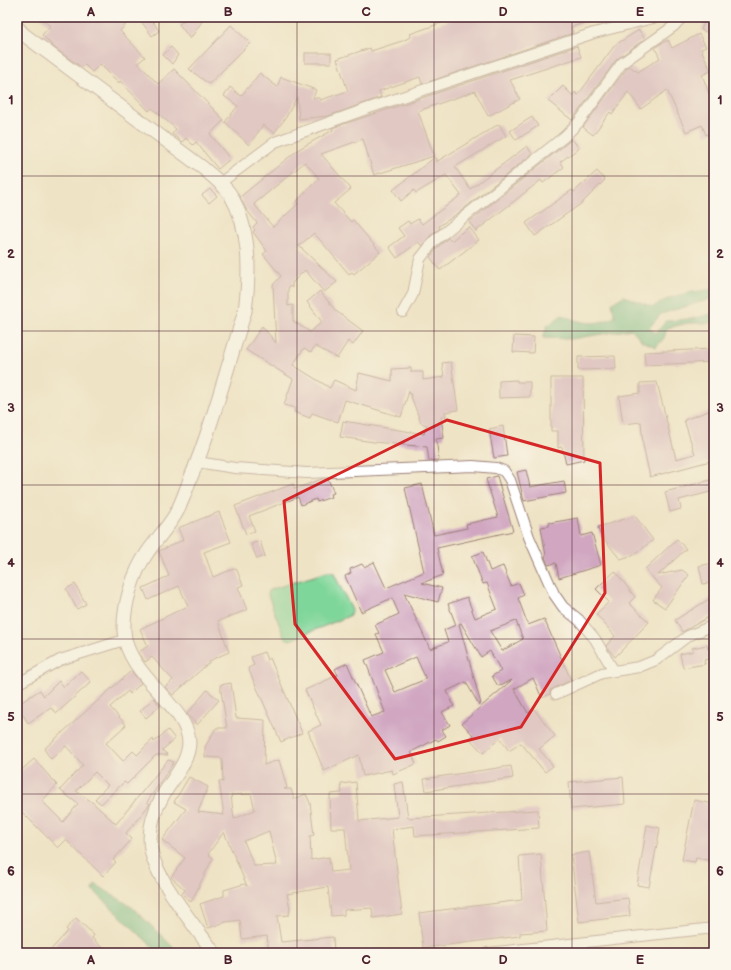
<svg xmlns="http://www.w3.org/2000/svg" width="731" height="970" viewBox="0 0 731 970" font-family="'Balsamiq Sans',sans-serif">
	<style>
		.green { fill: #7fd69a; stroke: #647a62 }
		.forest { fill: #67b782; stroke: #586b56 }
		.building { fill: #d0a6c1; fill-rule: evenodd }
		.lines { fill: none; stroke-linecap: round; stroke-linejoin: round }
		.minor-casing { stroke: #9c8178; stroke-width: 12 }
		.tertiary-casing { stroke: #9c8178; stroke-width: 15 }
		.minor { stroke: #fff; stroke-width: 10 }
		.tertiary { stroke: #fff; stroke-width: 13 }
		.marked { fill: none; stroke: #d62828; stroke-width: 3; stroke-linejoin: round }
		.grid { fill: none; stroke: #4a1f2b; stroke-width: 1; stroke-opacity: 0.55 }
		.neatline { fill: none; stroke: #4a1f2b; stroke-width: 1.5 }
		.grid-label { font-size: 13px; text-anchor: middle; font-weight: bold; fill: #4a1f2b }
	</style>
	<rect width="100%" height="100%" fill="#fbf7ec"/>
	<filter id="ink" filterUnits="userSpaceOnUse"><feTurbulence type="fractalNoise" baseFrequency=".025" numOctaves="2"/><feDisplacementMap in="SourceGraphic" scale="8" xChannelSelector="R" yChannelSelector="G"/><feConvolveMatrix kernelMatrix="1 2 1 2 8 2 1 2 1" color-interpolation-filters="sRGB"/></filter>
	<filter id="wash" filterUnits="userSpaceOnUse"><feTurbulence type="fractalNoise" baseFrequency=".012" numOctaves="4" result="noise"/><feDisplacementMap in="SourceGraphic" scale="16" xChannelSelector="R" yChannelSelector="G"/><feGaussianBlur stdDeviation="0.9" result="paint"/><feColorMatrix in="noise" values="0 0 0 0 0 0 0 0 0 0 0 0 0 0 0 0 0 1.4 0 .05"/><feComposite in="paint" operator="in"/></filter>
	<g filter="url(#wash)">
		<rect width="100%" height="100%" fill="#efe3c5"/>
		<!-- green -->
		<path class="green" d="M327,572H333L352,610L349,616L290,640L284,637L268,595L269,590Z"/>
		<!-- forest -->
		<g class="forest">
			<path d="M714,289V298L661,314L649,328L656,333L666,321L696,318L714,313V323H688L667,328L664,338L656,347L642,341L632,329L572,339L543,338L547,326L562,315C583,324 594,326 615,317L612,303L624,296L653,307C671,294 693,292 714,289Z"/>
			<path d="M95,884L132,907L179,953H159L93,890Z"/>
		</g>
		<g id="blocks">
			<!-- building -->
			<g class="building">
				<path d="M40,17H132L120,31L145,57L138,63L158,84L174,69L224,120L210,134L230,159L218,169L196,142L193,145L186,138L182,142L172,134L176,129L152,108L149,111L120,81L119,83L100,64L92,72L84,64L81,67L56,49L42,35L50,26Z"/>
				<path d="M138,17H150L159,31L152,36Z"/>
				<path d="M188,17H205L190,39L179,24Z"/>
				<path d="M458,17H548V21L560,17H597V19L571,27L573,33L422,84L420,77L379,91L381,97L328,116L299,119L297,97L285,119L274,133L263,125L249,145L225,122L238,106L224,96L230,87L241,96L260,73L277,87L281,77L316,90L313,98H320V100L348,91L337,59L370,48L371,51L402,41L411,37L410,34Z"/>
				<path d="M705,20L714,23V35L701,30Z"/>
				<path d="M231,25L250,43L209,84L189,69Z"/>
				<path d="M639,30L645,39L617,59L572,120L548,101L563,86L573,96L575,92L578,95L615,45Z"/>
				<path d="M699,34L706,47L701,49L711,71L702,75L712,101L714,100V132L706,135L702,125L686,132L667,90L641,109L628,92L612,114L610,112L593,135L583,127L627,68L629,66L638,72L660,58L655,48L660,44L668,40L672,48Z"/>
				<path d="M577,46L581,57L510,80L520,99L488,116L475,91L418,111L434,156L374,175L363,139L321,154L351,189L334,203L351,222L353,220L380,252L354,274L352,272L349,274L314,233L299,246L337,282L324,292L305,270L292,283V288L290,286L288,288V306L293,305V321L310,332L322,322L307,302L320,291L336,311L363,331L353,345L348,341L337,358L315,346L311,352L304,348L293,365L330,388L334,380L356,390L359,373L392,381V369L411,368V372H423V380L444,377L442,363L451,362L458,410L445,412L446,417H441L444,438L436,439L439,460L429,461L427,447L374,442L340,437L343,421L424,434L427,425L421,423L409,391L401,417L345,400L338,422L312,413L310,418L294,412L295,408L284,405L293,379L246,350L262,326L276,343L273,285L281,276L263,254L267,251L253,232L255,230L253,227L257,223L246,209L240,197L299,149L333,130L332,128ZM305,162L319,178L296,202L298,204L273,227L254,204Z"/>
				<path d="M171,47L178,55L172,64L163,55Z"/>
				<rect x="305" y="53" width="26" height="10"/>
				<path d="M532,117L538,126L516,140L510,131Z"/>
				<path d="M499,124L506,136L455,167L470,189L527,146L532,154L461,211L439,226L440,228L430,236L422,246L418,242L397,258L389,247L404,236L398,228L408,221L410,224L418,219L422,224L461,195L446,175L416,193L414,190L401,201L393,190L435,157L436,162Z"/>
				<path d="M572,139L579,148L560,162L564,167L543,183L541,180L476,231L469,222Z"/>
				<path d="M597,171L605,180L582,203L535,236L526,223L572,190L574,192Z"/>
				<path d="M210,189L217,196L209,203L202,195Z"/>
				<path d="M469,227L479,240L440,270L430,257L439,246L448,238L451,241Z"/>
				<path d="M514,336L534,337L533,353L513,352Z"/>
				<path d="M714,349V362L645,365L644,352Z"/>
				<path d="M615,356L616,369L578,370V357Z"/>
				<path d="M551,378H583L584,460L566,464L562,447L558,448V431H551Z"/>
				<path d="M517,380V382H530V397L499,398V381Z"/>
				<path d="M657,382L676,459L695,454L684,420L714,409V460L650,477L643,445L641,422L623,424L619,396L640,393V383Z"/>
				<path d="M503,426L507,456L494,458L489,429Z"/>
				<path d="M526,470L530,487L564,481L566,493L524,501L517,472Z"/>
				<path d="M497,476L513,531L437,548L443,575L422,583L442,588L438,602L404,593L430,649L448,642L444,630L456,625L448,604L467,597L475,618L497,609L487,583L483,584L472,556L483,552L490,571L503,566L511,586L519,583L524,595L518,598L528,625L544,619L571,680L550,690V694L542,698L533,678L514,689L528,713L534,709L555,736L539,749L553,766L545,772L521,743L509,751L500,738L483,753L470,739L474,736L462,723L512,680L498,686L492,676L501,671L490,651L481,657L461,623L459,624L481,704L479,705L466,682L447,691L454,706L442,712L450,725L442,730L446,736L438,741L436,739L411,752L416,764L393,774L392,770L363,776L359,755L324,771L308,731L321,725L305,690L338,675L335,669L347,663L371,717L385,712L365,660L384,652L376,634L379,633L375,625L399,614L392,598L361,612L345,576L351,573L350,569L362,564L364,567L374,562L386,588L424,572L405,488L422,484L434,535L467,528L466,524L498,517L486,479ZM516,621L523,639L502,651L490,631ZM416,657L426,679L395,692L385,670Z"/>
				<path d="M322,479H328L334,493L330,494L331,497L317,502L316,499L301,505L298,497L249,516L255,531L246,534L235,506L293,484L295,489Z"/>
				<path d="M714,479V491L679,500L681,509L670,512L665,492Z"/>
				<path d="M219,512L231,542L204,552L213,577L236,568L243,585L238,587L247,610L218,621L229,652L213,659L173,695L165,687L173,680L152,657L145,662L139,652L148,646L140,629L188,606L179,586L148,600L143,588L169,576L159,551L183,540L178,528Z"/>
				<path d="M635,516L653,540L634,555L620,559L600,534L598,527Z"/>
				<path d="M578,518L581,536L592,533L601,565L559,578L556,563L548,565L545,557L546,556L541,527L549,526V523Z"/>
				<path d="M677,539L686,549L658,575L682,570L689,575L665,608L653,600L662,588L645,569Z"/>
				<path d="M260,541L265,556L257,559L251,544Z"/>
				<path d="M713,563L714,582L703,584L699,566Z"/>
				<path d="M615,571L635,597L629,603L649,622L615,657L606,646L615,636L596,614L609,602L596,589Z"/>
				<path d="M75,584L86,604L77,609L66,589Z"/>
				<path d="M714,596V614L682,632L675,620Z"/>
				<path d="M707,645L708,649L714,648V658L704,660L705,664L683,668L680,654L694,651L692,648Z"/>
				<path d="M264,652L267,660L270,658L302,733L281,742L248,668L254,665L251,657Z"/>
				<path d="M81,671L91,682L57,713L51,708L28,723L17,705L40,690L44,696L59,681L64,687Z"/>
				<path d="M131,671L141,683L130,694L128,691L110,707L126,725L106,743L123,761L133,751L137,755L153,739L154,742L168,730L175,739L162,750L168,755H156L127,784L124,782L101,804L95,799L108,785L95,772L76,791L92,802L116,824L168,760L174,762L147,802L150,804L126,833L132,839L113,860L116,862L103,876L66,840L58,848L17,807V774L34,759L57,785L42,801L63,822L78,804L60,790L83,765L66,746L51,759L44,749Z"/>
				<path d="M231,683L236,718L265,720L264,765L279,760L287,788L284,789H291L294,799L306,794L310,803L314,835L310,836L311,860L329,857L331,872L349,870L345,828H331L330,794L342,793L341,784L356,782L359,821L398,817L394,784L403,782L408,818L538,810L539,828L415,836L414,826L392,829L402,914L373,918L372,908L344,910V915L331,916L328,887L287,894L290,908L289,915L277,916L281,942L333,937L334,953H269L267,936L242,939L240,920L226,922L208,928L200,904L224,896V890L244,884L247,886L224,832L208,854L213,858L191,902L182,894L185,890L171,877L185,858L162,840L186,809L174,802L189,777L208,787L198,812L224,815L219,781L223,782L222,758L205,757V747L216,728H227L220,685ZM251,794L255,810L234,819L231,795ZM269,831L277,865L254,866L244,841Z"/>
				<path d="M207,690L219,700L197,725L187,714Z"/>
				<path d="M154,698L160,706L146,718L140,711Z"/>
				<path d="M511,766L513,778L426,791L424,779Z"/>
				<path d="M623,777L625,804L571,809L569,782Z"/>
				<path d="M694,800L714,804L713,861L696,858L695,862L682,860Z"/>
				<path d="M647,825L660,828L649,887L637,885Z"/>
				<path d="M589,852L596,902L628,898L630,916L579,922L571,855Z"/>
				<path d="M541,854L547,931L520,933V936L423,948L419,913L522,900L519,856Z"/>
				<path d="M76,918L94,935L92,938L108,953H48L68,931L66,929Z"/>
			</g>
		</g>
	</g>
	<g filter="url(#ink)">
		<use href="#blocks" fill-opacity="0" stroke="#9c8178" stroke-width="1"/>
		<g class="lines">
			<defs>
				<g id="minor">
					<path d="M220,183L275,142L369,108L594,33L657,17"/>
					<path d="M403,312L413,294L420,259L434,241L565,136L579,122L622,63L674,26L682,17"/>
					<path d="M197,462L235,468L307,473L473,466L496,468L504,471L510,480L529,537L554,594L563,607L579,620L595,639L614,671"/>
					<path d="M17,684L60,660L124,640"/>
					<path d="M556,694L602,673L639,667L656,660L688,636L714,625"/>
					<path d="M487,953L714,928"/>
				</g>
				<path id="tertiary" d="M17,27L23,34L203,168C212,176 223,184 230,194C251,229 250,273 245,311C227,368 212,427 189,482C185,493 181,505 175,515C167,528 156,540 147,553C133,573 123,606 124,631C126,676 189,706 189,743C188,764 171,780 162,797C153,813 148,831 151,849C155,879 196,927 214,953"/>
			</defs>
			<!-- minor casing -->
			<use href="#minor" class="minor-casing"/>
			<!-- tertiary casing -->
			<use href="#tertiary" class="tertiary-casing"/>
			<!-- minor -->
			<use href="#minor" class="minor"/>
			<!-- tertiary -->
			<use href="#tertiary" class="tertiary"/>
		</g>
	</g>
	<!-- marked area -->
	<path d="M0 0H731V970H0ZM447,420L600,463L605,593L521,727L395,759L295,624L284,501Z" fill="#efe3c5" fill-opacity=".55" fill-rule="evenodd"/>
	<path class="marked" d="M447,420L600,463L605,593L521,727L395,759L295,624L284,501Z"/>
	<!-- grid -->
	<path class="grid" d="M159,17V953M297,17V953M434,17V953M572,17V953M17,176H714M17,331H714M17,485H714M17,639H714M17,794H714"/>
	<!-- margin -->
	<rect width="731" height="970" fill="none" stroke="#fbf7ec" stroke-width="44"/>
	<rect x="22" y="22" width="687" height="926" class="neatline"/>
	<g class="grid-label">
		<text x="91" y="16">A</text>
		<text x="228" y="16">B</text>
		<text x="366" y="16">C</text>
		<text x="503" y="16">D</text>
		<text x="640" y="16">E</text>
		<text x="11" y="104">1</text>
		<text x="720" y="104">1</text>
		<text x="11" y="258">2</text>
		<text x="720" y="258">2</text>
		<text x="11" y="412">3</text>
		<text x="720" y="412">3</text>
		<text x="11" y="567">4</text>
		<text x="720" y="567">4</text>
		<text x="11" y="721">5</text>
		<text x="720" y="721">5</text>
		<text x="11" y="875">6</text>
		<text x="720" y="875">6</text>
		<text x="91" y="964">A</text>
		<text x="228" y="964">B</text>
		<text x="366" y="964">C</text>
		<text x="503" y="964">D</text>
		<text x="640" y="964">E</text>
	</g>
</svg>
